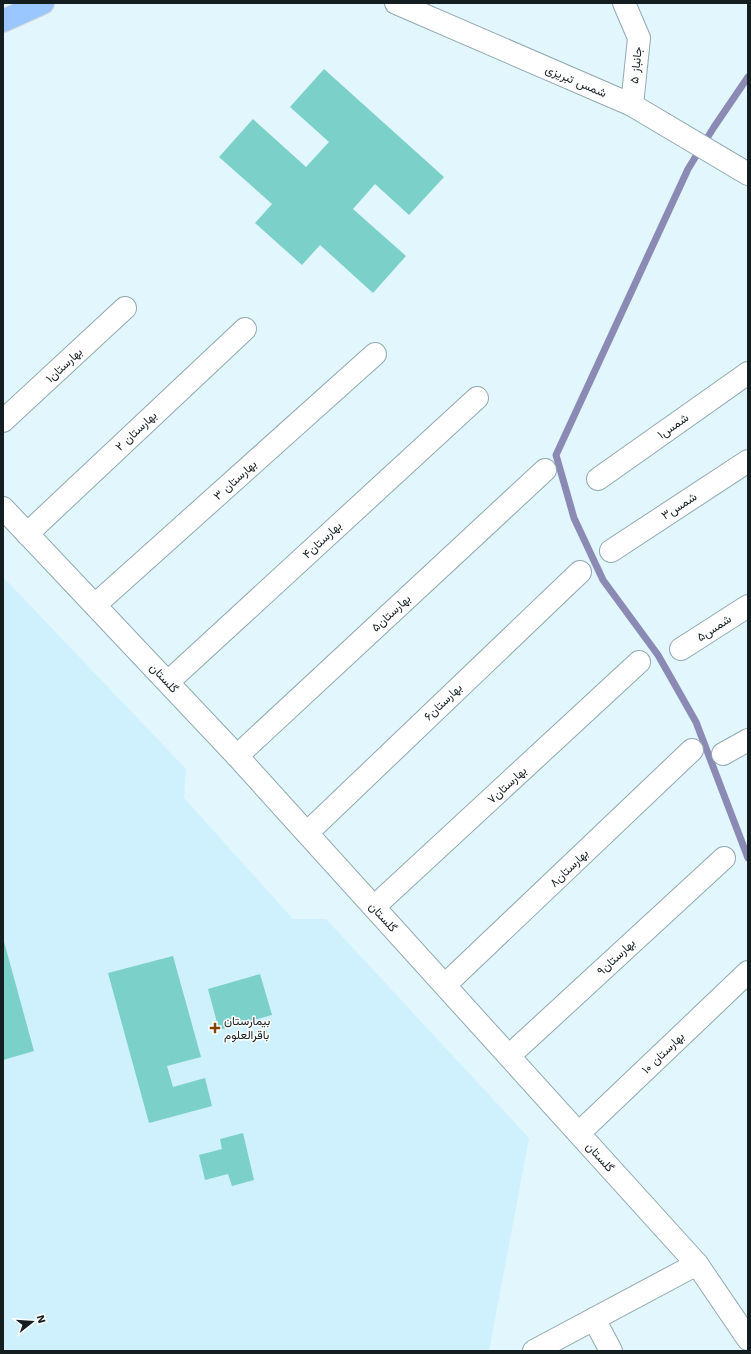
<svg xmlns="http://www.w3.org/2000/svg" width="751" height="1354" viewBox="0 0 751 1354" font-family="'Work Sans',Vazirmatn,sans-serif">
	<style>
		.built { fill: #cff0fd }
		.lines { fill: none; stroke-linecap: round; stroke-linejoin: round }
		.stream { stroke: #8a8ab4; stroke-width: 7 }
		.building { fill: #7bd0ca }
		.minor-casing { stroke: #91a8b1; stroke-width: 24 }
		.tertiary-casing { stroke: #91a8b1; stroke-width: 24 }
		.primary-casing { stroke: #d5d6d7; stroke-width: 24 }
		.minor { stroke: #fff; stroke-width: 22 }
		.tertiary { stroke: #fff; stroke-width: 22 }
		.primary { stroke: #9ac7ff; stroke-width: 22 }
		.poi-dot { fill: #814500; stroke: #fff; stroke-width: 1.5 }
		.labels { text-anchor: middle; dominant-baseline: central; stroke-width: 3; stroke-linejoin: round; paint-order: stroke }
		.street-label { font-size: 12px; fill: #141d20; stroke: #fff }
		.poi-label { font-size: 12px; fill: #141d20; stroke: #fff; text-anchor: start }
	</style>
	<rect width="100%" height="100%" fill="#e2f6fd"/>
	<!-- built -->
	<path class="built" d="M3,577L186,769L184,798L293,919H326L529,1138L489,1351H3Z"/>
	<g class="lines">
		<!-- stream -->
		<path class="stream" d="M748,77L714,127L688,169L556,455L574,518L603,580L658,655L696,722L748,858"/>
	</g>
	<!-- building -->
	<g class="building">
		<path d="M324,69L444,177L409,215L375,184L353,209L406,256L373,293L320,245L302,265L255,223L272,204L219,157L253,119L306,167L329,142L290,107Z"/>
		<path d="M3,938L34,1051L3,1060Z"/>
		<path d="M173,956L201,1057L167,1066L173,1087L205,1078L212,1106L149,1123L108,973Z"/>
		<path d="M260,974L272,1015L219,1030L208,989Z"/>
		<path d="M243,1133L254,1180L232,1186L228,1174L205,1180L199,1155L222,1149L220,1139Z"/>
	</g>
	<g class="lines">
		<defs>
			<g id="minor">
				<path d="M624,3L639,38L632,105"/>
				<path d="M3,421L125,308"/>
				<path d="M598,479L748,373"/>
				<path d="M27,534L245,329"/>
				<path d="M611,551L748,461"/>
				<path d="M95,605L375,354"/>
				<path d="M681,649L748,606"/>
				<path d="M168,682L477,398"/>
				<path d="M723,754L748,740"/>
				<path d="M237,756L545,470"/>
				<path d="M307,833L580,572"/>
				<path d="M374,907L639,662"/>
				<path d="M445,985L692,750"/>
				<path d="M509,1056L724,858"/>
				<path d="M579,1133L748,972"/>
				<path d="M594,1319L611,1351"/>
				<path d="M534,1351L697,1264"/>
			</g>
			<g id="tertiary">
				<path d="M396,3L632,105L748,174"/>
				<path d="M3,508L237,756L697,1264L748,1339"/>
			</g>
			<path id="primary" d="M3,21L43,3"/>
		</defs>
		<!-- minor casing -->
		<use href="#minor" class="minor-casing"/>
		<!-- tertiary casing -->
		<use href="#tertiary" class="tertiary-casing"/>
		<!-- primary casing -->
		<use href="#primary" class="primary-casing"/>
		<!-- minor -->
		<use href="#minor" class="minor"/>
		<!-- tertiary -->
		<use href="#tertiary" class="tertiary"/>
		<!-- primary -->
		<use href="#primary" class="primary"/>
	</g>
	<!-- markers -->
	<path class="poi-dot" d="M213 1022h4v4h4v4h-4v4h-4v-4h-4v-4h4z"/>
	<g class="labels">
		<!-- street labels -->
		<g class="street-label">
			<text transform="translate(636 65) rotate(-84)">جانباز ۵</text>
			<text transform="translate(576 81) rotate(23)">شمس تبریزی</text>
			<text transform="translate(64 365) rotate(-43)">بهارستان۱</text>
			<text transform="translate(673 426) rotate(-35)">شمس۱</text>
			<text transform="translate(136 431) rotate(-43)">بهارستان ۲</text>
			<text transform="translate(235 480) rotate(-42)">بهارستان ۳</text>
			<text transform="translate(679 506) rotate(-33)">شمس۳</text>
			<text transform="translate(322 540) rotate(-43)">بهارستان۴</text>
			<text transform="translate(391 613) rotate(-43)">بهارستان۵</text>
			<text transform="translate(714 628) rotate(-33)">شمس۵</text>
			<text transform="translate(164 678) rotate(47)">گلستان</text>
			<text transform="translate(443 702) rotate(-44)">بهارستان۶</text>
			<text transform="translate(507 785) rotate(-43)">بهارستان۷</text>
			<text transform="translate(569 868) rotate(-44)">بهارستان۸</text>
			<text transform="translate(383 917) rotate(48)">گلستان</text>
			<text transform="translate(616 957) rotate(-43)">بهارستان۹</text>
			<text transform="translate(663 1053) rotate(-44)">بهارستان ۱۰</text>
			<text transform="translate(600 1157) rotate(48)">گلستان</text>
		</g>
		<!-- poi labels -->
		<g class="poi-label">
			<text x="224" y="1021">بیمارستان<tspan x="224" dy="14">باقرالعلوم</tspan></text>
		</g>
	</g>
	<!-- border -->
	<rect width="751" height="1354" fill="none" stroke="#141d20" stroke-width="8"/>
	<!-- north arrow -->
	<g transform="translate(32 1322) rotate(73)" stroke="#ffffff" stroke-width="3" paint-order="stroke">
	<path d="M0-3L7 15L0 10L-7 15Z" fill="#141d20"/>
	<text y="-6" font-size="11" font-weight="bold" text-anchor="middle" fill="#141d20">N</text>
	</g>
</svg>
